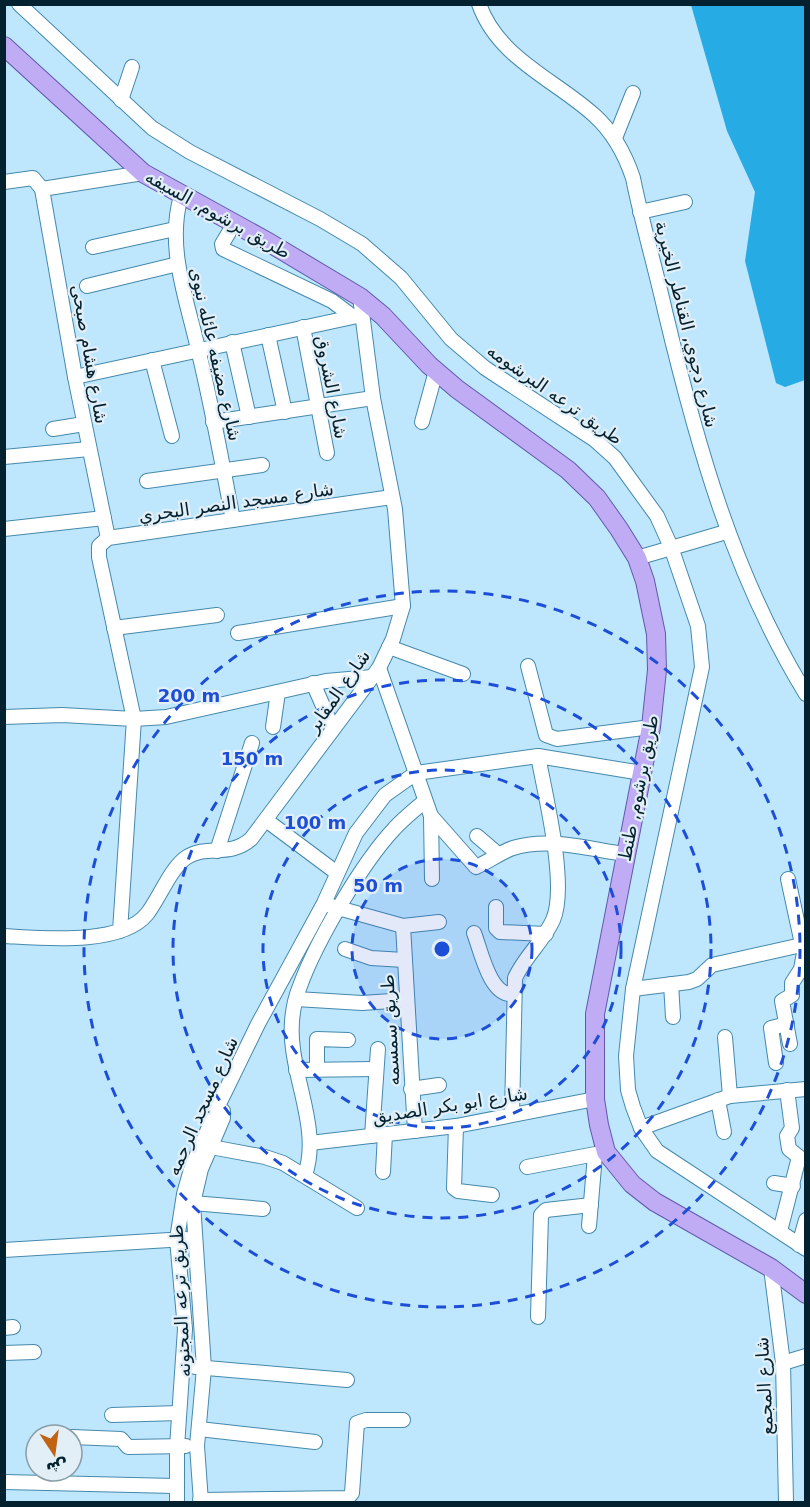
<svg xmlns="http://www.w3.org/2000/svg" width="810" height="1507" viewBox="0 0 810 1507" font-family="'DejaVu Sans',Vazirmatn,sans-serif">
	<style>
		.water { fill: #27abe4 }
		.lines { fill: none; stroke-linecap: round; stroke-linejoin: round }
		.minor-casing { stroke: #4589ac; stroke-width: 16 }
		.major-casing { stroke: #6258ab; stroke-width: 20 }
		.minor { stroke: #fff; stroke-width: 14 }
		.major { stroke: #bfacf5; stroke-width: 18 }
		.ring { fill: none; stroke: #1d4ed8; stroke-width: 3; stroke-dasharray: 10 8 }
		.labels { text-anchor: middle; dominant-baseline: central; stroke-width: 4.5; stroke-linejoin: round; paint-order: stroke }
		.street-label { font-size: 18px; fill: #04212f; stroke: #e2eff7 }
		.centre { fill: #1d4ed8; stroke: #e2eff7; stroke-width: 3 }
		.ring-label { font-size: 18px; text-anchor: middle; font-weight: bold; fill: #1d4ed8; stroke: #e2eff7; stroke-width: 4.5; stroke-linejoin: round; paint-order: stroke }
	</style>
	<rect width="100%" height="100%" fill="#bee6fd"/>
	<!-- water -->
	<path class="water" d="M691,5H805V380L785,387L776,383L745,261L755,192L727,131Z"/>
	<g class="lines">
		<defs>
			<g id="minor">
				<path d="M19,4L152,128L190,152L320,219L362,244L401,278L451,339L485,368L595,440L615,458L657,516L671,547L698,626L702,667L633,989L626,1056L628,1090L633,1107L641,1128L657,1151L806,1249"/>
				<path d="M479,4C498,58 554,79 594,115C613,132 625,154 633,178C642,223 655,266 665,311C697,445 733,575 806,694"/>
				<path d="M121,100L132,67"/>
				<path d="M615,138L633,93"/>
				<path d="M4,182L33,178L42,189L75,377L108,538"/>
				<path d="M42,189L143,173"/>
				<path d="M181,196C166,248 187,299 198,349C212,406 222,463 233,520"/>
				<path d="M640,212L685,202"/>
				<path d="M234,224L222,244L223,249L332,301L352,316"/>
				<path d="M93,247L175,229"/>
				<path d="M87,286L178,264"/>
				<path d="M303,327L327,453"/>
				<path d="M268,335L285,412"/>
				<path d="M232,342L249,417"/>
				<path d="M152,360L172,436"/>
				<path d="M75,377L362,315"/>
				<path d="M213,422L373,398"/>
				<path d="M422,422L436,371"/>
				<path d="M53,429L84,424"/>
				<path d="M4,457L89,449"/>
				<path d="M147,481L262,465"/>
				<path d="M4,529L104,518"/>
				<path d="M637,558L726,532"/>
				<path d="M114,628L217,615"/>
				<path d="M238,633L403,606"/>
				<path d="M389,647L463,674"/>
				<path d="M528,666L546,735L557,739L651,727"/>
				<path d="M379,668L431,816L476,867C488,862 499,853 513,848C549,837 588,849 625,854"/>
				<path d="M313,683L333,729"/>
				<path d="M4,717L62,715L134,719L166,717L326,681L372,677"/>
				<path d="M273,727L278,692"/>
				<path d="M431,816L432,879"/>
				<path d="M266,820L337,873"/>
				<path d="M477,836L498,854"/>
				<path d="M217,851L252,743"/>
				<path d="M788,879L804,953L801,969L792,983V995L782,1001L790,1044"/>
				<path d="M331,906L403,926L439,922"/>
				<path d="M496,907V928L500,932L546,934"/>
				<path d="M403,926L415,1131"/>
				<path d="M120,931L134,719L99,557V546L108,538L392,497"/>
				<path d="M474,933C481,951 490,997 513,994"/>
				<path d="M4,936C42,938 121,946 147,914C159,899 171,867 187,857C208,844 229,858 251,839L379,668L393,639L403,606L395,509L373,398L360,297"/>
				<path d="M345,949L371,958L404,960"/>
				<path d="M671,984L673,1017"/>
				<path d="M633,989L689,982L697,979L712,965L806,944"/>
				<path d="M296,999L362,1003L406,1000"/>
				<path d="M725,1037L730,1096"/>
				<path d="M776,1063L771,1028L787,1024"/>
				<path d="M317,1069V1039L348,1040"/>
				<path d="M296,1070L376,1069"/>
				<path d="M411,1089L439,1085"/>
				<path d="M718,1100L724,1132"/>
				<path d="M512,1114L515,978C525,956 543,942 553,920C568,886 545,794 538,756"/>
				<path d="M456,1126L454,1188L458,1191L492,1195"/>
				<path d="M641,1128L730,1096L806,1089"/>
				<path d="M372,1136L378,1049"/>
				<path d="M310,1143L456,1126L595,1099"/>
				<path d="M211,1147L265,1157L283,1163L357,1208"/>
				<path d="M527,1167L606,1152"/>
				<path d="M383,1172L385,1134"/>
				<path d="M305,1175C319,1135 298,1090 293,1049C290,1029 292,1005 300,986C316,942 362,863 394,829C403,819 414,810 425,801"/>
				<path d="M774,1183L793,1186"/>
				<path d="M193,1203L263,1209"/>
				<path d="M589,1226L595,1155"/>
				<path d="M780,1231L799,1157L789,1149L787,1136L792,1128L787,1090"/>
				<path d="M799,1245L806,1220"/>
				<path d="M4,1250L186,1239"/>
				<path d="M771,1268L783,1363L786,1502"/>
				<path d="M538,1317L541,1215L546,1210L591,1205"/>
				<path d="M4,1328L13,1327"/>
				<path d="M4,1353L34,1352"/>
				<path d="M783,1363L806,1356"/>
				<path d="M195,1367L347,1380"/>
				<path d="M112,1415L179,1413"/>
				<path d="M199,1429L315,1442"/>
				<path d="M72,1437L121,1439L128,1447L186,1446"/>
				<path d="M4,1482L175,1486"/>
				<path d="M200,1500L348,1498L352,1493L357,1423L366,1420H403"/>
				<path d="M177,1502V1447L185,1329L177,1239L184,1194L192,1166L219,1104L258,1024L324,903L356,833L385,795L416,773L538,756L642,773"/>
				<path d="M201,1502L197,1446L204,1368L193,1203L201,1169L223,1118V1111"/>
			</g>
			<path id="major" d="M4,46L143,173L268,242L360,297L383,316L429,365L457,389L568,470L597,498L619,529L637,558L645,581L656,634L657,670L651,727L595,1014V1099L599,1125L606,1152L632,1184L655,1202L771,1268L806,1294"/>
		</defs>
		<!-- minor casing -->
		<use href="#minor" class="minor-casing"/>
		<!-- major casing -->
		<use href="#major" class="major-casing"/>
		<!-- minor -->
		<use href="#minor" class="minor"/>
		<!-- major -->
		<use href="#major" class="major"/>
	</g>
	<!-- distance rings -->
	<circle cx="442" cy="949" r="90" fill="#1d4ed8" fill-opacity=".12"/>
	<g class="ring">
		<circle cx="442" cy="949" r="90"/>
		<circle cx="442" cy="949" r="179"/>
		<circle cx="442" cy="949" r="269"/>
		<circle cx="442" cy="949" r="358"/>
	</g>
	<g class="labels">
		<!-- street labels -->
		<g class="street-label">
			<text transform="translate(218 214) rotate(29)">طريق برشوم, السيفه</text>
			<text transform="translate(687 324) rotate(76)">شارع دجوي, القناطر الخيرية</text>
			<text transform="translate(90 354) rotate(80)">شارع هشام صبحى</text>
			<text transform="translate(216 354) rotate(77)">شارع مضيفه عائله نبوى</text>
			<text transform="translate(332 387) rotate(79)">شارع الشروق</text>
			<text transform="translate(555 394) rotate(35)">طريق ترعه البرشومه</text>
			<text transform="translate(236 502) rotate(-8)">شارع مسجد النصر البحري</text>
			<text transform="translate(338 691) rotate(-55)">شارع المقابر</text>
			<text transform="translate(638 788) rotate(-79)">طريق برشوم, طنط</text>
			<text transform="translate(390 1030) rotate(-93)">طريق سمسمه</text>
			<text transform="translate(450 1105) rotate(-9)">شارع ابو بكر الصديق</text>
			<text transform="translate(202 1106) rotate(-66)">شارع مسجد الرحمه</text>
			<text transform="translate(180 1301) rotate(-93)">طريق ترعه المجنونه</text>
			<text transform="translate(764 1386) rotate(-93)">شارع المجمع</text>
		</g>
	</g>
	<circle cx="442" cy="949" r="9" class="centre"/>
	<g class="ring-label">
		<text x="189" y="702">200 m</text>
		<text x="252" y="765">150 m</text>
		<text x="315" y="829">100 m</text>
		<text x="378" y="892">50 m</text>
	</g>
	<!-- border -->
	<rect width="810" height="1507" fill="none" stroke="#04212f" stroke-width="12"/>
	<!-- north arrow -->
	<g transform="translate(54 1453) rotate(167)"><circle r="28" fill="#e2eff7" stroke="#899da7" stroke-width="1.5"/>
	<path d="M0-4.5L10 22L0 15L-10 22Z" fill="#c06315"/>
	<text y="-9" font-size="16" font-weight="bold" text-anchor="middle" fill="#04212f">ش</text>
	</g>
</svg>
